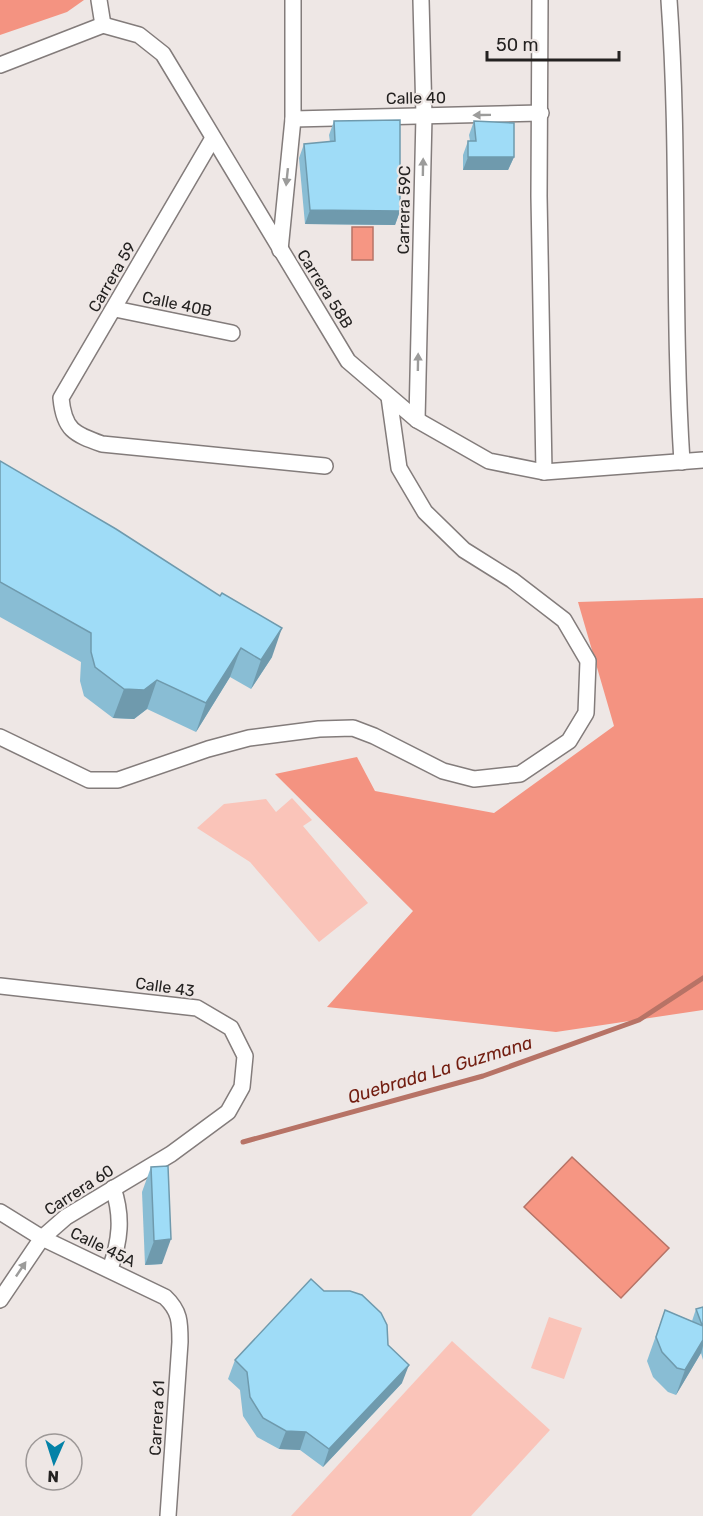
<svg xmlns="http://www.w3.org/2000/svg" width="703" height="1516" viewBox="0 0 703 1516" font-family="Rubik,sans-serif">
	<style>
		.green { fill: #fac4b9 }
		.forest { fill: #f49381 }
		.water { fill: #f69683; stroke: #b77366; stroke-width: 1.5 }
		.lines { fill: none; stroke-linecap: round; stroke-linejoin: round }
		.stream { stroke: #b77366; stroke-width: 5 }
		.minor-casing { stroke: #837c7b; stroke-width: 18 }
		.minor { stroke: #fff; stroke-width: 15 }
		.wall { fill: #89bdd4 }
		.shaded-wall { fill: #6f9aad }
		.building { fill: #9fdcf7; stroke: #6f9aad; stroke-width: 1.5 }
		.oneway { fill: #9c9c9b }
		.labels { text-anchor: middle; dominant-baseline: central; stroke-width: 4.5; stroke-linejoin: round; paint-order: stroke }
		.street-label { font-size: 16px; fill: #242221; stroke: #eee7e5 }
		.water-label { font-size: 18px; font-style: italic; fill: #721d10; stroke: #eee7e5 }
	</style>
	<rect width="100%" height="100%" fill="#eee7e5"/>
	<!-- green -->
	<g class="green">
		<path d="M292,798L312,820L303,826L368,903L319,942L250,862L197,828L224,804L266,799L276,812Z"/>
		<path d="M549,1317L582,1328L564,1379L531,1368Z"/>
		<path d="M452,1341L550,1430L471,1516H291Z"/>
	</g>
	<!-- forest -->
	<g class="forest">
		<path d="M0,0H84L67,12L0,35Z"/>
		<path d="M703,598V1010L556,1032L327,1007L413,911L275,774L357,757L375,791L494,813L614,726L578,602Z"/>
	</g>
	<!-- water -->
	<g class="water">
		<rect x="352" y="227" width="21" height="33"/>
		<path d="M572,1157L669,1248L621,1298L524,1207Z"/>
	</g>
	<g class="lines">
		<!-- stream -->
		<path class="stream" d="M243,1142L483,1076L639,1020L703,978"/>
		<defs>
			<g id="minor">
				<path d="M99,0L103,25"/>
				<path d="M540,0L539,196L544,472"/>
				<path d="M669,0C680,154 672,308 682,462"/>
				<path d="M0,65L103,25L139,35L163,54L348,361L417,420L489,461L544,472L703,460"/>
				<path d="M293,119L541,113"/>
				<path d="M213,138L61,398C64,430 74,434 102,444L325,466"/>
				<path d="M280,250L293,119V0"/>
				<path d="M115,309L232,333"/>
				<path d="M417,420L424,116L421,0"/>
				<path d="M0,737L89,780H118L208,749L249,738L319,729L353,728L374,736L443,771L474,779L520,774L569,741L586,713L588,661L564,620L512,580L464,550L425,512L399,468L389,397"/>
				<path d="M0,986L197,1008L231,1028L245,1056L242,1087L228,1112L171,1154L66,1217L42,1238L0,1300"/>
				<path d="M0,1212L42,1238L165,1297C180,1311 180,1322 180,1342L168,1516"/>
				<path d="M110,1269C120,1241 123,1217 113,1188"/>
			</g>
		</defs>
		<!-- minor casing -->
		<use href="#minor" class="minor-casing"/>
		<!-- minor -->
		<use href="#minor" class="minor"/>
	</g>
	<!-- wall -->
	<g class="wall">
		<path d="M334,121L400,211L395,225L305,224L299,158L304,144L330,142L329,135Z"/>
		<path d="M474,121L514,157L508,170H463V155L468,141H470L469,135Z"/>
		<path d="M0,461L272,657L251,689L230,677L196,732L147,709L134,719L113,718L84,696L80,681L81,662L0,617Z"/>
		<path d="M151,1167L162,1264L145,1265L142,1192Z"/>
		<path d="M324,1291L388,1345L402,1383L323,1467L300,1450L279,1449L257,1437L243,1416L240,1390L228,1379L235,1360Z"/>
		<path d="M703,1307V1360L701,1353L676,1395L668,1392L653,1377L647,1361L665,1310L692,1321L696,1309Z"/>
	</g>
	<!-- shaded-wall -->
	<g class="shaded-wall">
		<path d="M468,157H514L508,170H463Z"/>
		<path d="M310,210L400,211L395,225L305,224Z"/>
		<path d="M282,628L272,657L251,689L261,660Z"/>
		<path d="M241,648L230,677L196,732L206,703Z"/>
		<path d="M157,680L147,709L134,719L113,718L124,689Z"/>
		<path d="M171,1239L162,1264L145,1265L154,1241Z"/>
		<path d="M703,1340V1346L701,1353L676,1395L685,1370Z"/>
		<path d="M409,1365L402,1383L323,1467L329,1449Z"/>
		<path d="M286,1431L306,1432L300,1450L279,1449Z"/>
	</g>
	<!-- building -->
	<g class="building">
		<path d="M400,120V211L310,210L304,144L335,141L334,121Z"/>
		<path d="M474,121L514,123V157H468V141H476Z"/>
		<path d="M0,461L116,529L220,596L222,593L282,628L261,660L241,648L206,703L157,680L144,690L124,689L95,667L91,652V633L0,582Z"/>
		<path d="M168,1166L171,1239L154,1241L151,1167Z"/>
		<path d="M311,1279L324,1291H350L362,1295L381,1313L387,1325L388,1345L409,1365L329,1449L306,1432L286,1431L263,1418L250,1397L247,1372L235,1360Z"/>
		<path d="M703,1307V1326L702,1325L696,1309Z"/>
		<path d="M665,1310L703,1326V1340L685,1370L677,1368L662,1352L656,1337Z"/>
	</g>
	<!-- one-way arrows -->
	<defs><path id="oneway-solid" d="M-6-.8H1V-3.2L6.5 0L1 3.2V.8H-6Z" transform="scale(1.5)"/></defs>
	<g class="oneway">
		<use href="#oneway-solid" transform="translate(482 115) rotate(179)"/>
		<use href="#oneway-solid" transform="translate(423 167) rotate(-89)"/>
		<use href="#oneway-solid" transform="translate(287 177) rotate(96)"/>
		<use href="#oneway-solid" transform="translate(418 362) rotate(-89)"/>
		<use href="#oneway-solid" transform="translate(21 1269) rotate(-56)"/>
	</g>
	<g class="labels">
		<!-- street labels -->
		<g class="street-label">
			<text transform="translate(416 98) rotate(-1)">Calle 40</text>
			<text transform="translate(404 210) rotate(-89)">Carrera 59C</text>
			<text transform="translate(112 277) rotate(-60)">Carrera 59</text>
			<text transform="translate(325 289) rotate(58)">Carrera 58B</text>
			<text transform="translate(177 304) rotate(12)">Calle 40B</text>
			<text transform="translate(165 987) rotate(8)">Calle 43</text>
			<text transform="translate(79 1190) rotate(-33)">Carrera 60</text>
			<text transform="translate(103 1247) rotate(26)">Calle 45A</text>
			<text transform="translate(157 1418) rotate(-87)">Carrera 61</text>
		</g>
		<!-- water labels -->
		<g class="water-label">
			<text transform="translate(440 1070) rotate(-17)">Quebrada La Guzmana</text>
		</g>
	</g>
	<!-- north arrow -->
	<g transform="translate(54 1462) rotate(183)"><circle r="28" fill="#eee7e5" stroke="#9d9897" stroke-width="1.5"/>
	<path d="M0-4.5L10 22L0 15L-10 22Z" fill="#0482a7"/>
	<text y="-9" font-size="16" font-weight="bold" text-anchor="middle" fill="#242221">N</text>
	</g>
	<!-- scale -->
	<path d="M487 51v9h132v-9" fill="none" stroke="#242221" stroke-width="3"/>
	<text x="496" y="51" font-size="18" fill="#242221" stroke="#eee7e5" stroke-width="4.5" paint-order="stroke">50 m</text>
</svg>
